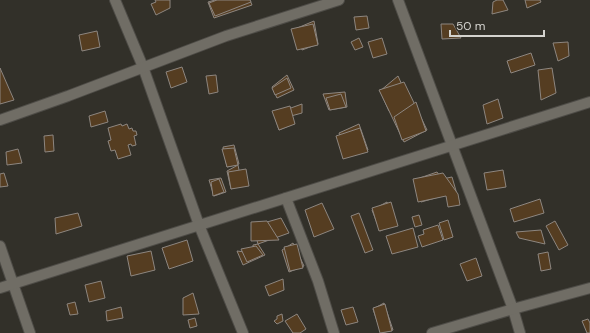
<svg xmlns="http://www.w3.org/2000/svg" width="590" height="333" viewBox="0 0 590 333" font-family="'DM Sans',sans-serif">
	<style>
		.building { fill: #553d21; stroke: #8d8680 }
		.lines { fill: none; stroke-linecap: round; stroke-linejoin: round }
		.minor-casing { stroke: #4e4c47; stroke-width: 12 }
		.minor { stroke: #706d65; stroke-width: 10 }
	</style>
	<rect width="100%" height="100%" fill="#323029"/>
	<!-- building -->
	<g class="building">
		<path d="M155,0H170V8L156,15L151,4L156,2Z"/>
		<path d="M215,0H250L252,5L214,18L208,2Z"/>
		<path d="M217,0H250L251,2L215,16L209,3Z"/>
		<path d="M497,0H503L508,10L492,14L493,2Z"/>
		<path d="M525,0H540L541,2L527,8Z"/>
		<path d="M367,16L369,28L356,30L354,17Z"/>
		<path d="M314,21L318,44L302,50L295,29Z"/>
		<path d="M313,24L318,45L297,50L291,29Z"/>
		<path d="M441,24H453L461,38L442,39Z"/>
		<path d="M97,31L100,47L82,51L79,35Z"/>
		<path d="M359,38L363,47L355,50L351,42Z"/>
		<path d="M382,38L387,54L373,58L368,42Z"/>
		<path d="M568,42L569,56L558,61L553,43Z"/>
		<path d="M531,53L535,65L511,73L507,61Z"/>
		<path d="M182,67L187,82L171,88L166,72Z"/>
		<path d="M0,68L14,100L0,104Z"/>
		<path d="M552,68L556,93L541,100L538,70Z"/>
		<path d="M216,75L218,92L209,94L206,76Z"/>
		<path d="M287,75L294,90L277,98L272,87Z"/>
		<path d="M398,76L407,96L389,111L380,91Z"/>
		<path d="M287,78L291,88L275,95L272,88Z"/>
		<path d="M404,82L427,130L404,142L379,90Z"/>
		<path d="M345,92L347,107L329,110L323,94Z"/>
		<path d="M341,94L346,107L330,110L326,98Z"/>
		<path d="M498,99L503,118L487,124L483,105Z"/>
		<path d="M416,102L426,131L402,140L394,117Z"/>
		<path d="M302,104V113L291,116V125L279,130L274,114Z"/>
		<path d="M290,106L295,124L279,130L272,111Z"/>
		<path d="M105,111L108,122L91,127L89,116Z"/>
		<path d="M121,124L122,126L127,124L129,129L132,128L133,131H136L137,135L134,136L136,145L132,146L131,144L128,145L131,155L118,159L115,150L111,151L108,141L111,140L108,128Z"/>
		<path d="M359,124L368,150L347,157L339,133Z"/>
		<path d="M360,128L368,152L343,159L336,136Z"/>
		<path d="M53,135L54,151L45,152L44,136Z"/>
		<path d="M234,145L239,164L227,167L223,147Z"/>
		<path d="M234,148L238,165L227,167L222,149Z"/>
		<path d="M18,149L22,163L7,165L6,152Z"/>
		<path d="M238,165L242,185L231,189L227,171Z"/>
		<path d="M246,169L249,186L231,189L228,172Z"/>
		<path d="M503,170L506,187L487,190L484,173Z"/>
		<path d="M437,172L442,179L452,177L459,201L450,204L446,195L421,202L414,180Z"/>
		<path d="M4,173L8,186L0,187V174Z"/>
		<path d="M443,173L458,194L460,205L448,207L446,196L418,202L413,179Z"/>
		<path d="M221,178L226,192L214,196L209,180Z"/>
		<path d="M219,179L224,192L213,196L211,182Z"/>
		<path d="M540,199L544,213L514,222L510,209Z"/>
		<path d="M387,202L396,224L380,231L372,210Z"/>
		<path d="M391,202L398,226L379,231L372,208Z"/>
		<path d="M322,203L334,229L314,237L305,210Z"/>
		<path d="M78,213L82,226L56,234L55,218Z"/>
		<path d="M359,213L373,250L365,253L351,216Z"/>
		<path d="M419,215L422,225L415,227L412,217Z"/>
		<path d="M281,218L289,233L258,244L253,226Z"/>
		<path d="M448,220L453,237L444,240L439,223Z"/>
		<path d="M267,221L279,240L251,241V222Z"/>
		<path d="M555,221L568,245L559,250L546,226Z"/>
		<path d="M438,225L443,240L422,247L418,236L424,234L423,230Z"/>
		<path d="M413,228L418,247L392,254L386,236Z"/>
		<path d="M541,230L545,244L519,238L516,232Z"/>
		<path d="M187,240L193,261L169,269L162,248Z"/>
		<path d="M293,243L304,266L289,272L282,250Z"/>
		<path d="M258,244L265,255L243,265L237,251L253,253V245Z"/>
		<path d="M297,244L303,268L290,271L284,247Z"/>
		<path d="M256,246L263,255L247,262L241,249Z"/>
		<path d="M151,251L155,270L131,276L127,256Z"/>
		<path d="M548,252L551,269L541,271L538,254Z"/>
		<path d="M476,258L482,276L467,281L460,264Z"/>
		<path d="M283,279L284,290L269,296L265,286Z"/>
		<path d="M101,281L105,298L89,302L85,285Z"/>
		<path d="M193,293L199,314L183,315V298Z"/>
		<path d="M75,302L78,314L70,315L67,304Z"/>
		<path d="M384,303L393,330L381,333L373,309Z"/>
		<path d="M385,304L392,331L380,333L373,308Z"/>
		<path d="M121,307L123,318L107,321L106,311Z"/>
		<path d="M353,307L358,322L346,325L341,310Z"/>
		<path d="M282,314L283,321L277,324L274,321L277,319V316Z"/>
		<path d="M297,314L306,329L300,333H293L285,321Z"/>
		<path d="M195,318L197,326L190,328L188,320Z"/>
		<path d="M588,319L590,323V333H587L582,321Z"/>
	</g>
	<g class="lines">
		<defs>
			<g id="minor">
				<path d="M115,0L143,67L199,225L243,333"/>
				<path d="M398,0L513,309L520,333"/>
				<path d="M0,120L68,96L226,36L339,0"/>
				<path d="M286,198L318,281L334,333"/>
				<path d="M0,246L30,333"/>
				<path d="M0,288L590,102"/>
				<path d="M432,333L513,309L590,288"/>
			</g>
		</defs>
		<!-- minor casing -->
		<use href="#minor" class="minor-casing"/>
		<!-- minor -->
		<use href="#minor" class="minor"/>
	</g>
	<!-- scale -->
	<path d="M450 30v6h94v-6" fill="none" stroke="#d4d3ce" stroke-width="2"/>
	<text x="456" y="30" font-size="12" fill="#d4d3ce" stroke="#323029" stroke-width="3" paint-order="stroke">50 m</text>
</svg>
